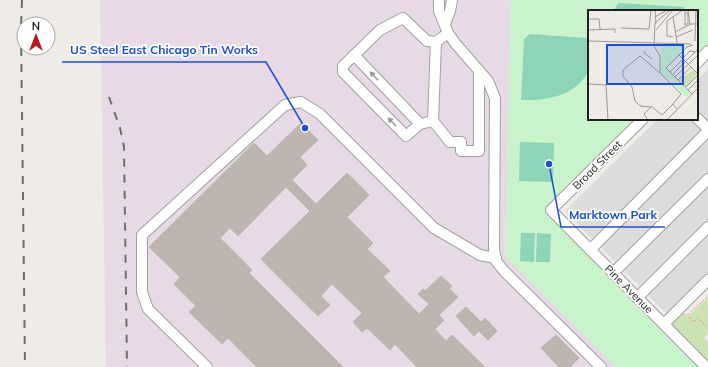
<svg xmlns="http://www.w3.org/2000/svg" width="708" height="367" viewBox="0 0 708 367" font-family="Mulish,sans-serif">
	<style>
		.residential { fill: #dddcdc }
		.industrial { fill: #e7d9e5 }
		.grass { fill: #cce2b3 }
		.park { fill: #c9f3cb }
		.pitch { fill: #8ed4b7 }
		.building { fill: #bcb5b0; stroke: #bfb3ab }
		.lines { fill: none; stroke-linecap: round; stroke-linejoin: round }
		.minor-casing { stroke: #a0a0a0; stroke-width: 12 }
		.path { stroke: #e9857d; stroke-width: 1; stroke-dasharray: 2 2; stroke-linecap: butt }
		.minor { stroke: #fff; stroke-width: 10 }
		.rail { stroke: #6d6d6d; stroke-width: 2; stroke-dasharray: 8 8; stroke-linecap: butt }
		.oneway { fill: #9a9a9a }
		.labels { text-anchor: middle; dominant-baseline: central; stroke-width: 3.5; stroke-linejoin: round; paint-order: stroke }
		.street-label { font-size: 11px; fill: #1f1f1f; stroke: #fff }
		.inset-road { fill: none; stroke: #9c9a97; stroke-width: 1 }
		.view { fill: #1d4ed8; fill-opacity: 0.15; stroke: #1d4ed8; stroke-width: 2 }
		.inset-edge { fill: none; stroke: #1f1f1f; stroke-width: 2 }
		.leader { fill: none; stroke: #1d4ed8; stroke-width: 1.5 }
		.callout-dot { fill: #1d4ed8; stroke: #fff; stroke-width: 1.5 }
		.callout-label { font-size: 12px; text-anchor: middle; font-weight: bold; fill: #1d4ed8; stroke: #fff; stroke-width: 3.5; stroke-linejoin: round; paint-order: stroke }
	</style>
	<rect width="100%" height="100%" fill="#efece7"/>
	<!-- residential -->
	<path class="residential" d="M708,69V273L667,314L565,211L658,119H697V80Z"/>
	<!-- industrial -->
	<path class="industrial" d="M100,0H511L505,256L616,367H106Z"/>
	<!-- grass -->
	<path class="grass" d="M708,297V334L704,338L708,342V363L669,324L682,311L688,317Z"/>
	<!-- park -->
	<path class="park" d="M511,0H708V48L697,59V11H589V119H636L545,209L702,367H616L505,256Z"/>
	<!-- pitch -->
	<g class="pitch">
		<path d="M619,3L684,7V11H614L615,8Z"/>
		<path d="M530,34L589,38C589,48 591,59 589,69C589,72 586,75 585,77C571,97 543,101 521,100L524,39Z"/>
		<path d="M520,142L554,143L553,182L519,181Z"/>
		<path d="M521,233H535L534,262L520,261Z"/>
		<path d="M537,233L551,234L550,262H536Z"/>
	</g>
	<!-- building -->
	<g class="building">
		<path d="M301,123L318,140L300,157L307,165L292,180L316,204L347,173L369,195L347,217L373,243L367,249L390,271L383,277L419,314L429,304L418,294L423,289L425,291L441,276L452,286L449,288L458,297L439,315L444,320L435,329L446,341L452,335L485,367H417L395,344L390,350L367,328L362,332L353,322L362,313L332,284L321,296L330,305L318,316L261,259L310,211L286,187L238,236L230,228L220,238L252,270L249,273L343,367H257L228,338L222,344L189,312L196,306L174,284L180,277L149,247L254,143L267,156Z"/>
		<path d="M466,307L481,322L485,318L497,331L488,340L479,331L474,336L456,316Z"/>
		<path d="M556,335L579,358L570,367H559L541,348Z"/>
	</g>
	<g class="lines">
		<defs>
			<g id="minor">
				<path d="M439,0V11L448,33L455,43L488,81L495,98L494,249L496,261L504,271L601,367"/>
				<path d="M445,24L450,11L452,0"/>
				<path d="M436,42L427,41L403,18L380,30L343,66V72L406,136L420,124L433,121L436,42L448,33"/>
				<path d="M354,55L420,124"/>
				<path d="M697,63L708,51"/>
				<path d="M697,118L708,129"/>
				<path d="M643,119L551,210L706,367"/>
				<path d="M433,121L450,142H461V151H479V70"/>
				<path d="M590,250L708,131"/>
				<path d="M613,273L708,179"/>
				<path d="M637,298L708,227"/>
				<path d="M664,324L708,280"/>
				<path d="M207,367L148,309L142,292V235L285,105L301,102L320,114L434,228L480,255L496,258"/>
			</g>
		</defs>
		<!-- minor casing -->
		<use href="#minor" class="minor-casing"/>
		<!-- path -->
		<g class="path">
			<path d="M686,314L694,322L698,318L708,328"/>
			<path d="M688,315L708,296"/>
		</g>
		<!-- minor -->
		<use href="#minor" class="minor"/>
		<!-- rail -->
		<g class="rail">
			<path d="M22,0L21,29L25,367"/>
			<path d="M109,97L120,128L124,147L127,367"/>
		</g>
	</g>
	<!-- one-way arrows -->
	<defs><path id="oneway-solid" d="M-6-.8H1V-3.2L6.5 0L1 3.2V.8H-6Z"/></defs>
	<g class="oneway">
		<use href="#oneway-solid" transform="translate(374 76) rotate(-134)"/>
		<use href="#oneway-solid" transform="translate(392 122) rotate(-134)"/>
	</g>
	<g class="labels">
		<!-- street labels -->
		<g class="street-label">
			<text transform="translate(597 165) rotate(-45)">Broad Street</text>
			<text transform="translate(629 289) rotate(45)">Pine Avenue</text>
		</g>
	</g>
	<!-- overview -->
	<g transform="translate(588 10)">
		<rect width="110" height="110" fill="#efece7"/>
		<path d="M105,60L109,64L98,77L91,70Z" fill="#cce2b3"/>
		<path d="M74,34L100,36L78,58L103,83L99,88L73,63Z" fill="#c9f3cb"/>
		<path class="inset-road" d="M67,0L68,14M100,0L102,14M97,3H100V14H97M85,6L89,33M67,7L79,0M0,9H11L12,19M67,13L66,36L72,46V63L93,84L85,94L89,99M67,13L82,0M97,16V1M33,18L61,19L63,0M0,20L27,19V23M68,20L85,0M87,22L103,14H109M85,27L79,26V11L95,0M88,27L105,20M0,31L103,34M107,31L108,0M57,41L56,43L64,49M91,45L110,64M94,49L102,41L108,42M82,62L95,49M72,63L52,46L35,60V66L44,77L47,91L52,96L64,97L74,105L85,94M85,64L110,39M87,67L109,46M90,70L103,57M0,74L18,75L20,110M98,77L110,65M100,80L110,70M104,84L78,58L99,37L105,35M60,110L56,104L63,97M79,110L110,78"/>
		<path class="view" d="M19,35H95V74H19Z"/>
		<rect width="110" height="110" class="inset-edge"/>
	</g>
	<!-- callouts -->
	<path class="leader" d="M305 128L266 62H62M549 164L561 227H665"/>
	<g class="callout-dot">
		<circle cx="305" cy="128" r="4"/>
		<circle cx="549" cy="164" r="4"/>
	</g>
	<g class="callout-label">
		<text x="164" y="54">US Steel East Chicago Tin Works</text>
		<text x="613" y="219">Marktown Park</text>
	</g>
	<!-- north arrow -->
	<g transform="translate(36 36)"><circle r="19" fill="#ffffff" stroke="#a5a5a5"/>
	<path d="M0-3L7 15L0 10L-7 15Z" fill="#b6191e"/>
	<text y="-6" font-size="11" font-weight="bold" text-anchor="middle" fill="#1f1f1f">N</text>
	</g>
</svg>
